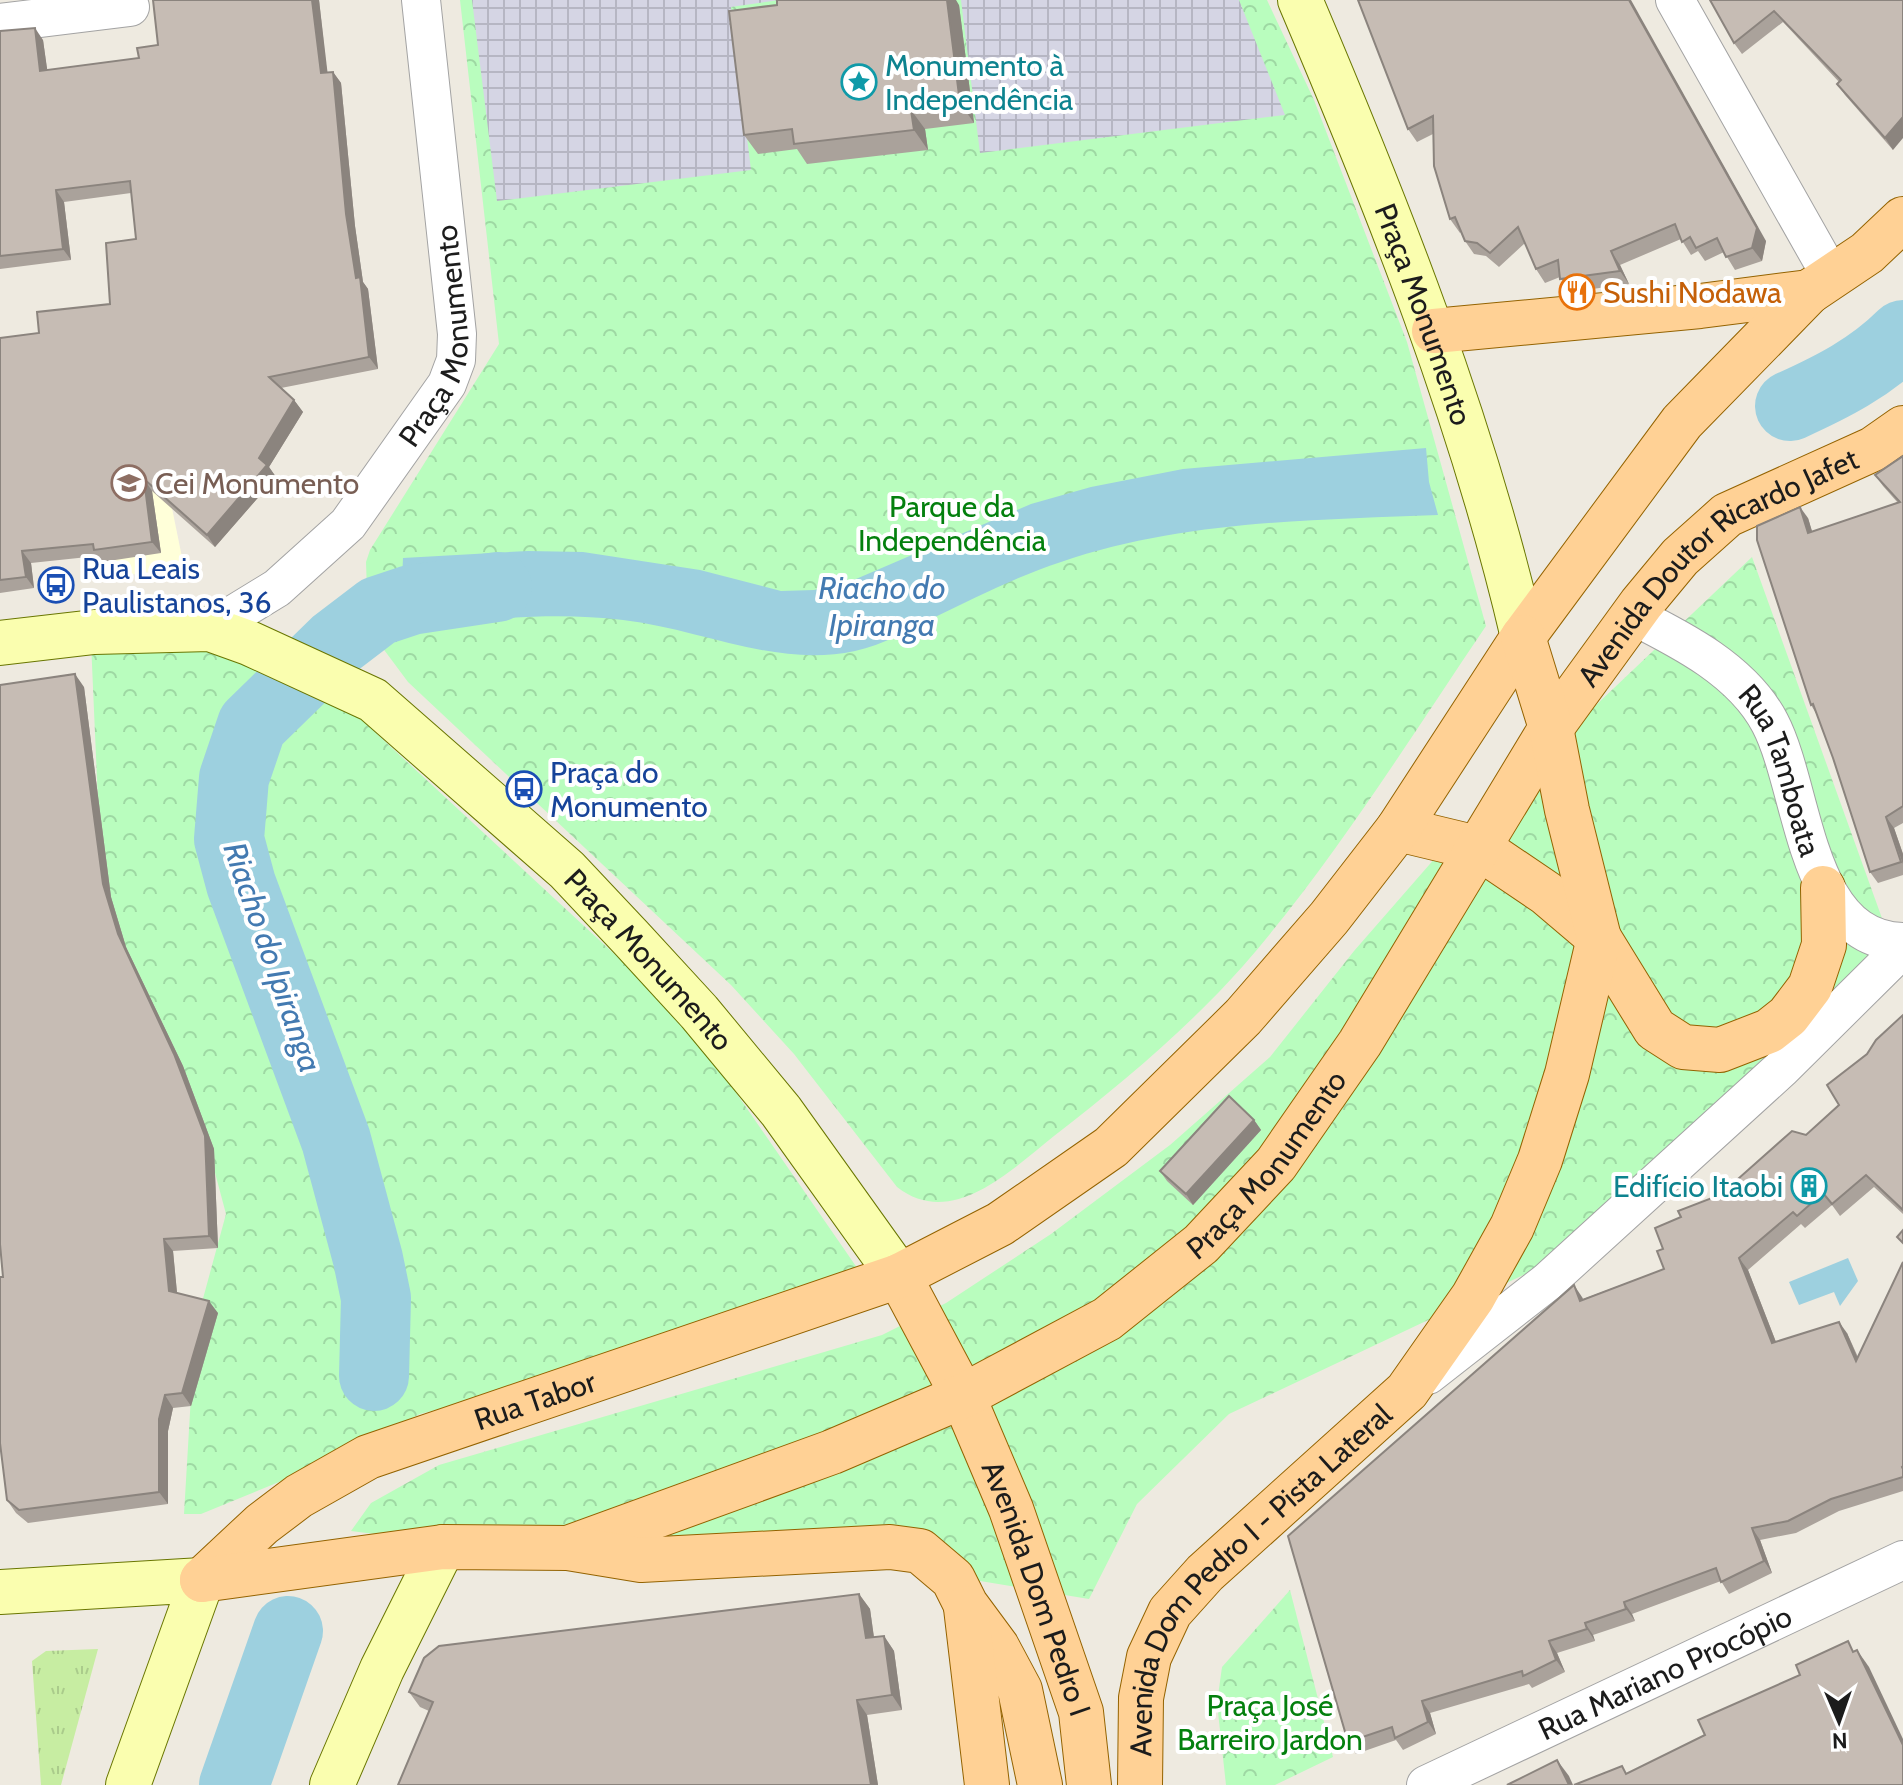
<svg xmlns="http://www.w3.org/2000/svg" width="1903" height="1785" viewBox="0 0 1903 1785" font-family="Cabin,sans-serif">
	<style>
		.education { fill: #ffffd9 }
		.grass { fill: url(#grass-tufts) }
		.park { fill: url(#park-crowns) }
		.plaza { fill: url(#plaza-grid) }
		.water { fill: #9dd0df }
		.lines { fill: none; stroke-linecap: round; stroke-linejoin: round }
		.river { stroke: #9dd0df; stroke-width: 70 }
		.street-casing { stroke: #a3a3a3; stroke-width: 40 }
		.secondary-casing { stroke: #697600; stroke-width: 46 }
		.primary-casing { stroke: #946300; stroke-width: 46 }
		.street { stroke: #fff; stroke-width: 38 }
		.secondary { stroke: #fafeaf; stroke-width: 44 }
		.primary { stroke: #ffd195; stroke-width: 44 }
		.wall { fill: #aaa29b }
		.shaded-wall { fill: #8b847e }
		.building { fill: #c6bcb4; stroke: #8b847e; stroke-width: 2 }
		.labels { text-anchor: middle; dominant-baseline: central; stroke-width: 8; stroke-linejoin: round; paint-order: stroke }
		.culture-label { font-size: 30px; fill: #0d838f; stroke: #fff; text-anchor: start }
		.food-label { font-size: 30px; fill: #c56008; stroke: #fff; text-anchor: start }
		.street-label { font-size: 30px; fill: #1c1c1c; stroke: #fff }
		.education-label { font-size: 30px; fill: #785e54; stroke: #fff; text-anchor: start }
		.park-label { font-size: 30px; fill: #04800e; stroke: #fff }
		.transit-label { font-size: 30px; fill: #164399; stroke: #fff; text-anchor: start }
		.water-label { font-size: 32px; font-style: italic; fill: #437ab1; stroke: #fff }
	</style>
	<defs>
		<pattern id="grass-tufts" width="24" height="20" patternUnits="userSpaceOnUse" patternTransform="scale(2)"><rect width="24" height="20" fill="#c7eda2"/><path d="M3 7l-1-3M5 7V3M7 7l1-3M15 17l-1-3M17 17v-4M19 17l1-3" fill="none" stroke="#aacb8b"/></pattern>
		<pattern id="park-crowns" width="20" height="18" patternUnits="userSpaceOnUse" patternTransform="scale(2)"><rect width="20" height="18" fill="#b9fdbe"/><path d="M2 6a3 3 0 1 1 6 0M12 15a3 3 0 1 1 6 0" fill="none" stroke="#9ed8a3"/></pattern>
		<pattern id="plaza-grid" width="8" height="8" patternUnits="userSpaceOnUse" patternTransform="scale(2)"><rect width="8" height="8" fill="#d5d5e4"/><path d="M0 4h8M4 0v8" fill="none" stroke="#b6b6c3"/></pattern>
	</defs>
	<rect width="100%" height="100%" fill="#eeeae0"/>
	<!-- education -->
	<path class="education" d="M83,404L163,464L184,567L103,579Z"/>
	<!-- grass -->
	<path class="grass" d="M98,1649L61,1785H41L32,1661L46,1651Z"/>
	<!-- park -->
	<g class="park">
		<path d="M460,0H1267L1314,100L1407,342L1486,626C1408,741 1334,861 1243,966C1187,1029 1120,1085 1054,1136C1011,1170 952,1230 897,1187L794,1054L731,985L408,682L376,639L368,621L366,562L370,550L499,344Z"/>
		<path d="M1752,557L1883,921L1879,945L1786,1048L1532,1271L1229,1414L1137,1504L1089,1599L968,1579L903,1528L624,1547L429,1541L351,1531L371,1503L439,1465L882,1335L946,1303L1051,1234L1170,1145L1270,1057L1354,951L1436,857Z"/>
		<path d="M227,639L339,690L364,722L624,963L719,1068L862,1275L500,1393L420,1414L296,1475L201,1514H184L195,1328L226,1214L198,1109L104,939L91,642Z"/>
		<path d="M1290,1590L1333,1757L1275,1785H1226L1217,1703L1222,1667Z"/>
	</g>
	<!-- plaza -->
	<g class="plaza">
		<path d="M472,0H779L731,7L751,170L497,201Z"/>
		<path d="M961,0H1239L1285,115L980,153Z"/>
	</g>
	<!-- water -->
	<g class="water">
		<path d="M1426,448L1429,482L1438,515C1312,520 1180,521 1061,562C1018,576 974,598 933,618C909,630 883,645 855,651C776,668 701,629 623,620C549,611 475,620 400,629L403,558L528,551L583,552L700,570L781,591L814,590L849,582L1031,504L1091,487L1183,469Z"/>
		<path d="M1848,1258L1858,1281L1840,1306L1834,1292L1799,1305L1789,1282Z"/>
	</g>
	<g class="lines">
		<!-- river -->
		<g class="river">
			<path d="M1790,406C1832,387 1870,368 1903,335"/>
			<path d="M374,1376L376,1298L368,1259L336,1140L241,884L229,839L234,778L252,725L336,643L378,611L411,600L497,587"/>
			<path d="M234,1785L288,1631"/>
		</g>
		<defs>
			<g id="street">
				<path d="M1675,0L1831,276"/>
				<path d="M0,23L130,7"/>
				<path id="s1" d="M1632,615C1682,640 1743,671 1770,723C1805,790 1804,940 1903,942"/>
				<path id="s2" d="M210,629L277,588L348,524L447,384L456,360L457,334L421,0"/>
				<path d="M1428,1375L1547,1282L1781,1069L1903,948"/>
				<path id="s3" d="M1426,1785L1903,1560"/>
			</g>
			<g id="secondary">
				<path id="s4" d="M1300,0C1388,207 1472,418 1523,637"/>
				<path id="s5" d="M0,643L94,632L210,629L249,643L373,700L567,870L631,938L699,1012L781,1111L899,1276"/>
				<path d="M0,1592L202,1580L128,1785"/>
				<path d="M332,1785L382,1669L443,1547"/>
			</g>
			<g id="primary">
				<path d="M1434,331L1700,306L1809,292"/>
				<path d="M1398,829L1481,849L1546,893L1599,938L1655,1029L1683,1047L1720,1050L1769,1031L1788,1016L1810,987L1824,945L1823,888"/>
				<path id="s6" d="M899,1276L963,1396L1011,1509L1081,1712L1089,1785"/>
				<path id="s7" d="M568,1548L832,1452L963,1396L1107,1319L1201,1244L1276,1164L1360,1043L1551,728L1641,604L1680,557L1727,515L1873,449L1903,428"/>
				<path id="s8" d="M202,1580L262,1524L299,1496L368,1457L899,1276L1000,1224L1111,1147L1243,1017L1329,918L1398,829L1523,637L1682,422L1809,292L1867,253L1903,219"/>
				<path d="M202,1580L443,1547L568,1548L641,1560L890,1547L920,1551L953,1579L966,1605L997,1647L1020,1690L1040,1785"/>
				<path d="M966,1608L987,1785"/>
				<path id="s9" d="M1140,1785L1141,1698L1149,1657L1170,1612L1205,1573L1407,1391L1473,1297L1512,1227L1540,1160L1567,1074L1599,938L1567,810L1551,728L1523,637"/>
			</g>
		</defs>
		<!-- street casing -->
		<use href="#street" class="street-casing"/>
		<!-- secondary casing -->
		<use href="#secondary" class="secondary-casing"/>
		<!-- primary casing -->
		<use href="#primary" class="primary-casing"/>
		<!-- street -->
		<use href="#street" class="street"/>
		<!-- secondary -->
		<use href="#secondary" class="secondary"/>
		<!-- primary -->
		<use href="#primary" class="primary"/>
	</g>
	<!-- wall -->
	<g class="wall">
		<path d="M153,0H319L327,73L333,72L341,83L355,226L363,282L368,289L378,369L281,388L294,400L303,412L269,467L276,477L215,547L152,491L161,553L102,562L97,556L31,563L34,588L0,593V338L39,333L110,304L136,239L131,193L64,202L71,260L0,269V31L43,40L47,70L139,58L158,45Z"/>
		<path d="M1358,0L1766,241L1762,261L1735,270L1724,252L1705,261L1698,251L1691,255L1681,239L1620,265L1629,284L1570,292L1560,277L1545,283L1536,269L1525,243L1499,267L1486,256L1474,254L1465,241L1461,232L1460,233L1450,219L1433,134L1417,142L1408,129Z"/>
		<path d="M1710,0H1903L1893,150L1845,95L1837,84L1839,82L1783,22L1742,54L1734,43Z"/>
		<path d="M777,5H959L974,123L925,129L928,150L807,164L797,149L758,154L744,135Z"/>
		<path d="M1903,456V823L1894,828L1903,854V875L1878,883L1870,872L1833,758L1817,715L1811,705L1808,518L1812,532L1898,503L1883,486L1875,475Z"/>
		<path d="M84,687L111,897L126,947L183,1066L214,1149L218,1248L173,1251L177,1293L218,1313L191,1406L173,1408L168,1431V1504L28,1523L16,1513L7,1500L3,1277Z"/>
		<path d="M1903,1015V1214L1874,1187L1840,1216L1832,1205L1805,1228L1801,1224L1748,1270L1776,1342L1847,1333L1858,1357L1903,1262V1491L1839,1511L1796,1533L1760,1540L1772,1573L1729,1594L1721,1581L1632,1614L1635,1621L1593,1635L1595,1641L1557,1653L1565,1672L1532,1688L1529,1684L1430,1713L1436,1734L1403,1750L1396,1740L1356,1754L1348,1742L1582,1297L1583,1299L1664,1269L1663,1249L1681,1217L1720,1195L1806,1135L1839,1105L1867,1054Z"/>
		<path d="M1254,1120L1261,1130L1193,1205L1167,1181L1160,1171Z"/>
		<path d="M859,1594L870,1609L874,1637L884,1636L894,1651L902,1710L867,1715L878,1785H398L429,1711L420,1707L409,1692Z"/>
	</g>
	<!-- shaded-wall -->
	<g class="shaded-wall">
		<path d="M312,0H319L329,85L321,73Z"/>
		<path d="M947,0H956L959,5L974,123L960,103Z"/>
		<path d="M1629,0H1631L1766,241L1762,261L1752,248Z"/>
		<path d="M35,28L43,40L49,82L40,71Z"/>
		<path d="M333,72L341,83L355,226L363,282L368,289L378,369L369,357L356,278L346,214Z"/>
		<path d="M911,110L925,129L928,150L914,130Z"/>
		<path d="M1903,117V138L1893,150L1885,138Z"/>
		<path d="M56,190L64,202L71,260L63,249Z"/>
		<path d="M1611,251L1620,265L1629,284L1620,271Z"/>
		<path d="M294,400L303,412L269,467L276,477L215,547L207,535L259,458Z"/>
		<path d="M144,479L152,491L161,553L152,542Z"/>
		<path d="M1800,507L1808,518L1816,544L1808,533Z"/>
		<path d="M22,551L31,563L34,588L26,577Z"/>
		<path d="M75,674L84,687L111,897L126,947L183,1066L214,1149L218,1248L209,1236L103,884Z"/>
		<path d="M1886,817L1894,828L1903,854V864Z"/>
		<path d="M1254,1120L1261,1130L1193,1205L1186,1194Z"/>
		<path d="M164,1239L173,1251L178,1303L169,1291Z"/>
		<path d="M1739,1258L1748,1270L1781,1355L1772,1343Z"/>
		<path d="M1574,1285L1582,1297L1588,1313L1580,1301Z"/>
		<path d="M209,1301L218,1313L191,1406L182,1393Z"/>
		<path d="M1839,1322L1847,1333L1864,1373L1856,1361Z"/>
		<path d="M165,1395L173,1408L168,1431V1504L159,1492V1419Z"/>
		<path d="M1752,1528L1760,1540L1772,1573L1764,1561Z"/>
		<path d="M859,1594L870,1609L876,1653L866,1638Z"/>
		<path d="M1624,1602L1632,1614L1635,1621L1626,1609Z"/>
		<path d="M1585,1623L1593,1635L1595,1641L1587,1629Z"/>
		<path d="M884,1636L894,1651L902,1710L892,1695Z"/>
		<path d="M1549,1641L1557,1653L1565,1672L1556,1660Z"/>
		<path d="M1857,1650L1869,1667L1903,1739V1746Z"/>
		<path d="M857,1700L867,1715L878,1785H871Z"/>
		<path d="M1422,1701L1430,1713L1436,1734L1428,1722Z"/>
		<path d="M1557,1760L1569,1776L1573,1785H1569Z"/>
	</g>
	<!-- building -->
	<g class="building">
		<path d="M153,0H312L321,73L333,72L346,214L356,278L360,277L369,357L269,377L294,400L259,458L267,465L207,535L144,479L152,542L94,550L93,544L22,551L26,577L0,580V338L39,333L37,312L110,304L106,243L136,239L130,181L56,190L63,249L0,256V31L35,28L40,71L139,58L137,48L158,45Z"/>
		<path d="M777,0H947L960,103L911,110L914,130L794,144L792,129L744,135L729,11L777,5Z"/>
		<path d="M1358,0H1629L1757,228L1752,248L1726,257L1717,238L1696,248L1690,237L1682,242L1675,224L1611,251L1620,271L1560,279L1558,260L1536,269L1518,227L1490,253L1477,243L1465,241L1455,217L1450,219L1434,166L1433,116L1408,129Z"/>
		<path d="M1710,0H1903V117L1885,138L1837,84L1841,80L1774,11L1734,43Z"/>
		<path d="M1903,456V806L1886,817L1901,862L1870,872L1833,758L1813,704L1811,705L1757,540V526L1800,507L1808,533L1900,502L1875,475Z"/>
		<path d="M75,674L103,884L118,934L174,1054L205,1136L209,1236L164,1239L169,1291L209,1301L182,1393L165,1395L159,1419V1492L19,1510L7,1500L0,1443V1277H3L0,1244V685Z"/>
		<path d="M1903,1015V1210L1866,1175L1832,1204L1823,1193L1797,1216L1793,1212L1739,1258L1772,1343L1839,1322L1856,1361L1903,1262V1466L1902,1467L1903,1469V1477L1831,1499L1788,1521L1752,1528L1764,1561L1721,1582L1716,1568L1624,1602L1626,1609L1585,1623L1587,1629L1549,1641L1556,1660L1523,1676L1522,1671L1422,1701L1428,1722L1395,1738L1392,1727L1348,1742L1288,1536L1574,1285L1580,1301L1664,1269L1657,1251L1663,1249L1655,1228L1681,1217L1678,1211L1720,1195L1792,1131L1806,1135L1839,1105L1827,1085L1867,1054L1876,1040Z"/>
		<path d="M1229,1096L1254,1120L1186,1194L1160,1171Z"/>
		<path d="M1903,1230V1243L1897,1237Z"/>
		<path d="M859,1594L866,1638L884,1636L892,1695L857,1700L871,1785H398L433,1702L409,1692L424,1658L439,1646Z"/>
		<path d="M1848,1641L1853,1652L1857,1650L1903,1745V1785H1574L1622,1766L1626,1774L1705,1735L1698,1720L1800,1675L1796,1665Z"/>
		<path d="M1557,1760L1569,1785H1507Z"/>
	</g>
	<!-- icons -->
	<defs>
		<symbol id="sight-ring" viewBox="-11 -11 22 22"><circle r="9.5" fill="#fff" stroke="#0f9aa8" stroke-width="1.5"/><path d="M0-6L1.8-2.2L6-1.7L2.9 1.2L3.7 5.4L0 3.3L-3.7 5.4L-2.9 1.2L-6-1.7L-1.8-2.2Z" fill="#0f9aa8"/></symbol>
		<symbol id="restaurant-ring" viewBox="-11 -11 22 22"><circle r="9.5" fill="#fff" stroke="#e8710a" stroke-width="1.5"/><path d="M-5-6h1v4h1v-4h1v4h1v-4h1v5L-1.5 .5V6h-2V.5L-5-1ZM5-6V6H3V1.5H1.5Q1.5-4 5-6Z" fill="#e8710a"/></symbol>
		<symbol id="school-ring" viewBox="-11 -11 22 22"><circle r="9.5" fill="#fff" stroke="#8d6e63" stroke-width="1.5"/><path d="M0-5L7-2L0 1L-7-2ZM-4 1L0 2.5L4 1V4Q0 6-4 4Z" fill="#8d6e63"/></symbol>
		<symbol id="bus-ring" viewBox="-11 -11 22 22"><circle r="9.5" fill="#fff" stroke="#1a4fb4" stroke-width="1.5"/><path d="M-5-6H5V4H4V6H2V4H-2V6H-4V4H-5ZM-3.5-4V0h7V-4ZM-3.5 1.2v1.5H-2V1.2ZM2 1.2v1.5H3.5V1.2Z" fill="#1a4fb4"/></symbol>
		<symbol id="building-ring" viewBox="-11 -11 22 22"><circle r="9.5" fill="#fff" stroke="#0f9aa8" stroke-width="1.5"/><path d="M-4-6H4V6H1V3H-1V6H-4ZM-2.5-4.3h1.7v1.8h-1.7ZM.8-4.3h1.7v1.8H.8ZM-2.5-1h1.7V.8h-1.7ZM.8-1h1.7V.8H.8Z" fill="#0f9aa8"/></symbol>
	</defs>
	<g fill-rule="evenodd">
		<use href="#sight-ring" x="839" y="62" width="40" height="40"/>
		<use href="#restaurant-ring" x="1557" y="272" width="40" height="40"/>
		<use href="#school-ring" x="109" y="463" width="40" height="40"/>
		<use href="#bus-ring" x="36" y="565" width="40" height="40"/>
		<use href="#bus-ring" x="504" y="769" width="40" height="40"/>
		<use href="#building-ring" x="1789" y="1166" width="40" height="40"/>
	</g>
	<g class="labels">
		<!-- culture labels -->
		<g class="culture-label">
			<text x="885" y="65">Monumento à<tspan x="885" dy="34">Independência</tspan></text>
			<text x="1783" y="1186" text-anchor="end">Edifício Itaobi</text>
		</g>
		<!-- food labels -->
		<g class="food-label">
			<text x="1603" y="292">Sushi Nodawa</text>
		</g>
		<!-- street labels -->
		<g class="street-label">
			<text stroke="none"><textPath href="#s4" startOffset="338">Praça Monumento</textPath></text>
			<text stroke="none"><textPath href="#s2" startOffset="390">Praça Monumento</textPath></text>
			<text stroke="none"><textPath href="#s7" startOffset="1570">Avenida Doutor Ricardo Jafet</textPath></text>
			<text stroke="none"><textPath href="#s1" startOffset="226">Rua Tamboata</textPath></text>
			<text stroke="none"><textPath href="#s5" startOffset="768">Praça Monumento</textPath></text>
			<text stroke="none"><textPath href="#s7" startOffset="810">Praça Monumento</textPath></text>
			<text stroke="none"><textPath href="#s8" startOffset="384">Rua Tabor</textPath></text>
			<text stroke="none"><textPath href="#s9" startOffset="252">Avenida Dom Pedro I - Pista Lateral</textPath></text>
			<text stroke="none"><textPath href="#s6" startOffset="342">Avenida Dom Pedro I</textPath></text>
			<text stroke="none"><textPath href="#s3" startOffset="264">Rua Mariano Procópio</textPath></text>
		</g>
		<!-- education labels -->
		<g class="education-label">
			<text x="155" y="483">Cei Monumento</text>
		</g>
		<!-- park labels -->
		<g class="park-label">
			<text x="952" y="506">Parque da<tspan x="952" dy="34">Independência</tspan></text>
			<text x="1270" y="1705">Praça José<tspan x="1270" dy="34">Barreiro Jardon</tspan></text>
		</g>
		<!-- transit labels -->
		<g class="transit-label">
			<text x="82" y="568">Rua Leais<tspan x="82" dy="34">Paulistanos, 36</tspan></text>
			<text x="550" y="772">Praça do<tspan x="550" dy="34">Monumento</tspan></text>
		</g>
		<!-- water labels -->
		<g class="water-label">
			<text x="882" y="587">Riacho do<tspan x="882" dy="37">Ipiranga</tspan></text>
			<text transform="translate(273 957) rotate(71)">Riacho do Ipiranga</text>
		</g>
	</g>
	<!-- north arrow -->
	<g transform="translate(1839 1721) rotate(178)" stroke="#ffffff" stroke-width="6" paint-order="stroke">
	<path d="M0-6L14 30L0 20L-14 30Z" fill="#1c1c1c"/>
	<text y="-12" font-size="22" font-weight="bold" text-anchor="middle" fill="#1c1c1c">N</text>
	</g>
</svg>
